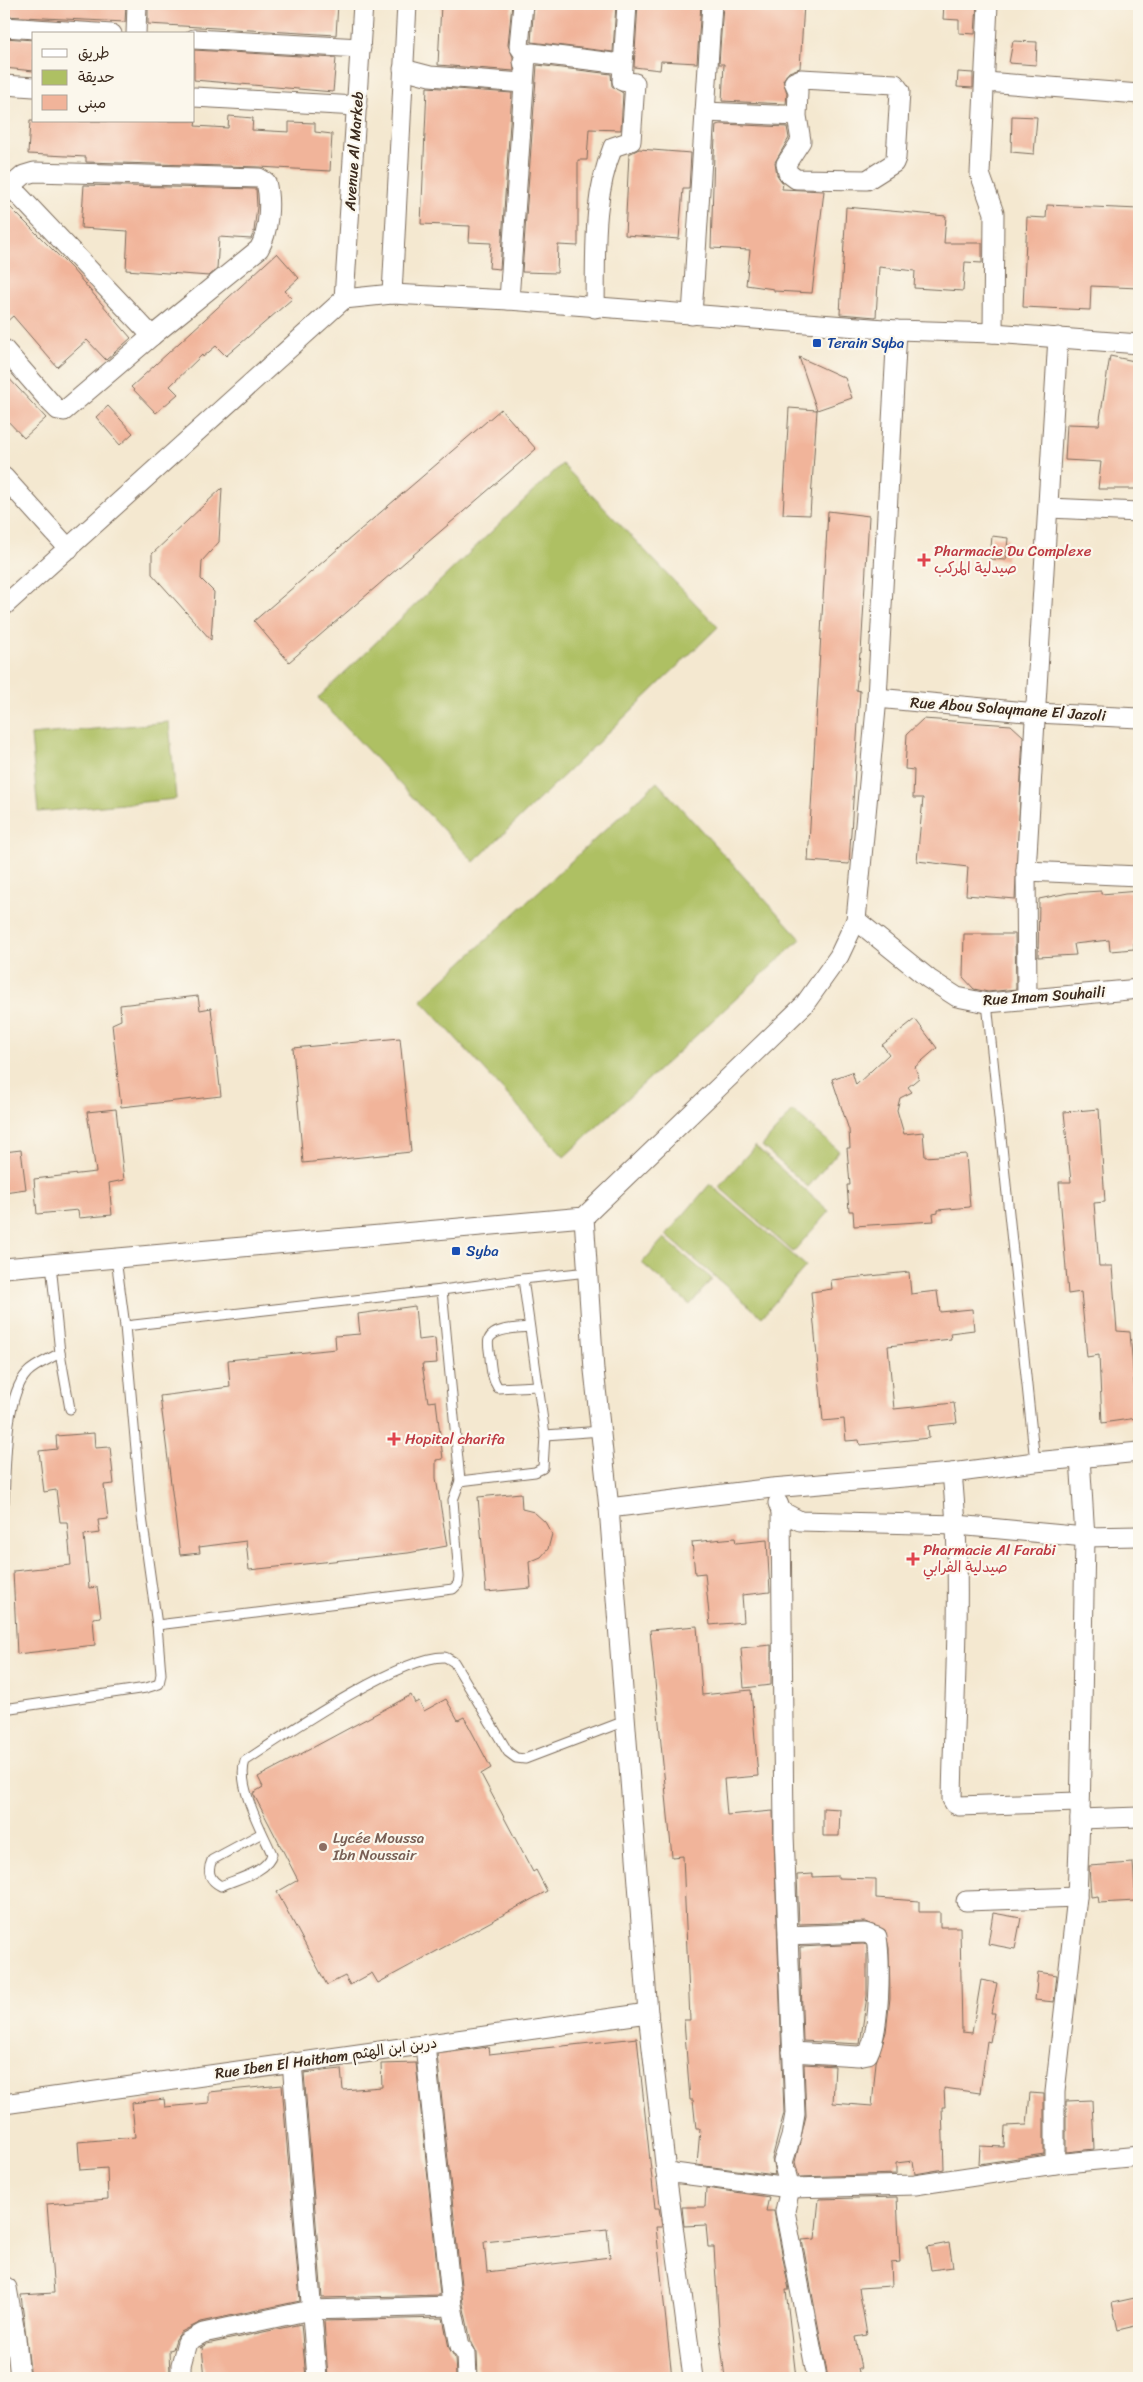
<svg xmlns="http://www.w3.org/2000/svg" width="1143" height="2382" viewBox="0 0 1143 2382" font-family="Sriracha,'Playpen Sans Arabic',sans-serif">
	<style>
		.green { fill: #aec063; stroke: #747540 }
		.building { fill: #f1b49a; fill-rule: evenodd }
		.lines { fill: none; stroke-linecap: round; stroke-linejoin: round }
		.lane-casing { stroke: #7c6c5c; stroke-width: 11 }
		.street-casing { stroke: #7c6c5c; stroke-width: 21 }
		.lane { stroke: #fff; stroke-width: 9 }
		.street { stroke: #fff; stroke-width: 19 }
		.transit-dot { fill: #1a4fb4; stroke: #fbf7ec; stroke-width: 2 }
		.health-dot { fill: #e0444e; stroke: #fbf7ec; stroke-width: 2 }
		.education-dot { fill: #8d6e63; stroke: #fbf7ec; stroke-width: 2 }
		.labels { text-anchor: middle; dominant-baseline: central; stroke-width: 4.5; stroke-linejoin: round; paint-order: stroke }
		.street-label { font-size: 15px; fill: #3b2a1e; stroke: #fbf7ec }
		.transit-label { font-size: 15px; fill: #164399; stroke: #fbf7ec; text-anchor: start }
		.health-label { font-size: 15px; fill: #be3a42; stroke: #fbf7ec; text-anchor: start }
		.education-label { font-size: 15px; fill: #785e54; stroke: #fbf7ec; text-anchor: start }
	</style>
	<rect width="100%" height="100%" fill="#fbf7ec"/>
	<filter id="ink" filterUnits="userSpaceOnUse"><feTurbulence type="fractalNoise" baseFrequency=".02" numOctaves="2"/><feDisplacementMap in="SourceGraphic" scale="10" xChannelSelector="R" yChannelSelector="G"/><feConvolveMatrix kernelMatrix="1 2 1 2 8 2 1 2 1" color-interpolation-filters="sRGB"/></filter>
	<filter id="wash" filterUnits="userSpaceOnUse"><feTurbulence type="fractalNoise" baseFrequency=".0096" numOctaves="4" result="noise"/><feDisplacementMap in="SourceGraphic" scale="20" xChannelSelector="R" yChannelSelector="G"/><feGaussianBlur stdDeviation="1.12" result="paint"/><feColorMatrix in="noise" values="0 0 0 0 0 0 0 0 0 0 0 0 0 0 0 0 0 1.4 0 .05"/><feComposite in="paint" operator="in"/></filter>
	<g filter="url(#wash)">
		<rect width="100%" height="100%" fill="#f4e8d0"/>
		<!-- green -->
		<g class="green">
			<path d="M562,464L718,627L474,862L318,698Z"/>
			<path d="M169,722L176,799L38,812L31,735Z"/>
			<path d="M657,782L801,939L564,1157L421,1000Z"/>
			<path d="M793,1111L839,1151L808,1187L762,1146Z"/>
			<path d="M755,1146L829,1211L793,1252L719,1187Z"/>
			<path d="M710,1184L806,1266L762,1317L666,1235Z"/>
			<path d="M664,1238L712,1279L690,1305L642,1263Z"/>
		</g>
		<g id="blocks">
			<!-- building -->
			<g class="building">
				<path d="M4,4H126L125,22L4,16Z"/>
				<path d="M148,4H338L336,35L148,24Z"/>
				<path d="M441,4H512L508,45L513,57L514,71L438,65Z"/>
				<path d="M534,4H616L613,52L531,42Z"/>
				<path d="M638,4H701L697,63L661,61L660,70L634,67Z"/>
				<path d="M723,4H804L800,68L789,72L783,80L787,93L786,104L722,101L724,64H719Z"/>
				<path d="M944,4H977L975,34L959,33V20L943,19Z"/>
				<path d="M4,38L34,40V71L4,68Z"/>
				<path d="M1013,41L1037,42L1036,65L1009,63Z"/>
				<path d="M194,50L336,58L333,92L194,80Z"/>
				<path d="M537,65L611,74L612,86L623,93L621,130L589,129L587,160H578V246L558,245L557,273L522,272Z"/>
				<path d="M958,72L973,73V88L957,87Z"/>
				<path d="M427,87L512,93L500,269L489,268L491,243L469,242L470,226L421,224Z"/>
				<path d="M229,116L253,118L252,130L289,132V122L315,123V132L332,134L330,171L259,167L86,162V157L28,154L30,121H196L195,126L228,128Z"/>
				<path d="M1012,116L1037,117L1034,154L1011,152Z"/>
				<path d="M721,124L787,127L789,138L775,162L777,175L783,183L782,189L824,191L812,293L774,291V289L746,285L750,250L711,248L714,154L716,125Z"/>
				<path d="M639,149L691,153L689,189H683L679,239L625,235L629,154Z"/>
				<path d="M84,185L256,189L257,207L254,231L251,239L219,237L217,269L209,276L126,270L128,231L81,228Z"/>
				<path d="M4,203H6L72,269L131,338L106,360L87,340L57,367L13,316L4,324Z"/>
				<path d="M1047,205L1139,209V288L1091,286L1090,310L1023,307L1027,217L1046,218Z"/>
				<path d="M846,207L946,216L944,243H982V263L965,262L963,291L914,288L915,271L879,267L876,317L840,314Z"/>
				<path d="M277,253L299,278L285,291L292,299L226,356L216,346L203,357L202,355L170,386L178,394L156,413L131,387Z"/>
				<path d="M1110,356L1139,362V489H1098L1101,462L1065,460L1067,424L1099,425Z"/>
				<path d="M799,357L845,378L852,398L817,410Z"/>
				<path d="M4,373L46,418L24,438L4,417Z"/>
				<path d="M108,406L133,433L120,445L96,417Z"/>
				<path d="M789,408L817,410L810,515L783,514Z"/>
				<path d="M501,409L536,449L289,662L254,621Z"/>
				<path d="M222,488L219,542L202,561L201,579L214,592L211,640L152,574V554Z"/>
				<path d="M828,511L869,516L861,653H860L856,690L860,691L849,864L808,861Z"/>
				<path d="M992,536L1008,538L1006,560L990,559Z"/>
				<path d="M923,719L1011,725L1023,736L1015,899L966,895L968,867L917,861L923,798H913L914,770L905,769L907,734Z"/>
				<path d="M1101,891V894L1139,891V941H1134V949L1110,951L1109,940L1074,944L1076,955L1038,957L1039,899L1068,893Z"/>
				<path d="M964,934H1015L1016,989L988,992L974,989L963,977Z"/>
				<path d="M198,996L200,1010L211,1008L221,1096L121,1107L112,1024L121,1020L120,1005Z"/>
				<path d="M915,1019L937,1048L915,1067L919,1078L908,1087L912,1092L900,1098L897,1110L904,1134L923,1132L925,1157L966,1154L970,1207L938,1210V1213L933,1214L934,1221L854,1226L853,1211H849L847,1185H850L847,1148H850L849,1130L832,1079L852,1072L856,1085L889,1054L882,1045Z"/>
				<path d="M400,1038L411,1152L303,1163L293,1048Z"/>
				<path d="M116,1109L124,1180L109,1183L112,1215L79,1218L78,1210L37,1214L34,1179L96,1172L87,1112Z"/>
				<path d="M1099,1109L1105,1202L1094,1203L1099,1266H1112L1117,1331L1130,1332L1137,1418L1102,1423L1099,1355L1087,1357L1081,1292L1068,1294L1059,1182H1071L1064,1112Z"/>
				<path d="M21,1150L26,1189L4,1192V1152Z"/>
				<path d="M909,1272L911,1294L937,1291L940,1312L972,1309L974,1330L950,1333L951,1339L888,1346L894,1409L954,1403L957,1423L928,1426L929,1438L860,1445L859,1440L846,1441L844,1419L823,1421L811,1292L832,1289L831,1280Z"/>
				<path d="M415,1306L418,1340L435,1338L437,1363L422,1364L428,1402L436,1401L443,1459L436,1460V1478L447,1546L408,1553L249,1570L246,1541L199,1547L200,1553L180,1555L160,1396L230,1387L228,1360L336,1349L335,1336L360,1334L358,1314Z"/>
				<path d="M94,1433L95,1448L110,1447L114,1484L104,1485L108,1519L98,1520L100,1533L84,1535L89,1588L97,1587L101,1617L93,1618L95,1645L17,1654L13,1571L71,1565L67,1522H60L56,1490L44,1492L39,1451L57,1449L56,1436Z"/>
				<path d="M521,1493L522,1509L534,1512L545,1522L552,1534L548,1549L541,1557L529,1562L531,1588L486,1592L478,1497Z"/>
				<path d="M735,1538L736,1543L767,1540L770,1592L742,1595L744,1622L710,1625L705,1573L695,1574L692,1542Z"/>
				<path d="M697,1626L702,1695L751,1690L758,1776L724,1779L727,1815L773,1811L784,2113L772,2159L775,2175L697,2165L700,2129H696L693,2100H690L684,2020H690L683,1856L672,1857L650,1630Z"/>
				<path d="M771,1645V1685L744,1688L741,1648Z"/>
				<path d="M411,1695L415,1703L419,1701L424,1711L446,1699L458,1720L464,1717L491,1768L481,1774L533,1872L536,1870L547,1891L378,1983L372,1973L350,1985L345,1976L327,1985L277,1892L298,1880L253,1793L263,1787L258,1777Z"/>
				<path d="M823,1808L840,1809L839,1836H823Z"/>
				<path d="M1133,1863L1136,1901L1099,1903L1098,1896L1091,1897L1089,1866Z"/>
				<path d="M813,1874V1877L838,1876V1878L876,1879V1898L919,1901V1912H940V1927H960L962,2032L972,2033L981,1980L997,1983L991,2013H995L990,2042L987,2041L980,2093L944,2088L945,2107H942L944,2169L915,2174L913,2161L896,2163V2174L799,2177L795,2162L806,2116L804,2064L835,2066L833,2103L872,2106L876,2062L886,2032L890,1998L889,1948L885,1930L865,1922L799,1924L797,1875Z"/>
				<path d="M993,1913L1021,1918L1015,1949L988,1944Z"/>
				<path d="M863,1944L867,1945V1996L860,2044L803,2041L800,1947Z"/>
				<path d="M1038,1972L1057,1975L1054,2002L1035,2000Z"/>
				<path d="M637,2038L655,2208H659L662,2227H656L672,2378H478L477,2353L471,2341L463,2304L437,2054L488,2047L489,2054ZM607,2229L610,2257L487,2272L484,2242Z"/>
				<path d="M416,2063L440,2295L322,2298L304,2073L341,2069L343,2090L382,2087L381,2064Z"/>
				<path d="M282,2085L300,2301L201,2322L181,2332L176,2339L173,2349L169,2350L170,2374L142,2378H31L21,2295L54,2293L47,2204L108,2199L107,2168L80,2170L78,2142L135,2137L132,2103L164,2099L165,2107L209,2103V2092Z"/>
				<path d="M1030,2093L1044,2094V2154L979,2164L980,2146L1004,2147L1005,2126L1027,2125Z"/>
				<path d="M1092,2100L1094,2149L1066,2152V2101Z"/>
				<path d="M706,2188L769,2197L766,2211H774L789,2290H786L796,2378H725L719,2329L714,2247H708L706,2225L684,2226L682,2207H705Z"/>
				<path d="M897,2197L900,2262L891,2263L892,2286L859,2288L867,2335L855,2337L861,2369H858L860,2378H828L802,2240L815,2239L819,2199Z"/>
				<path d="M949,2243L953,2267L931,2270L927,2247Z"/>
				<path d="M1139,2297V2325L1118,2330L1112,2303Z"/>
				<path d="M443,2318L449,2348L455,2358L456,2378H328L324,2321Z"/>
				<path d="M301,2324L306,2378H261V2374L205,2378L202,2347L200,2348L207,2344Z"/>
			</g>
		</g>
	</g>
	<g filter="url(#ink)">
		<use href="#blocks" fill-opacity="0" stroke="#7c6c5c" stroke-width="1"/>
		<g class="lines">
			<defs>
				<g id="lane">
					<path d="M987,1003L1035,1462"/>
					<path d="M523,1279L588,1272"/>
					<path d="M442,1290L460,1481"/>
					<path d="M125,1326L442,1290L523,1279L545,1435L602,1431"/>
					<path d="M529,1327C519,1328 494,1328 489,1339C487,1344 490,1353 490,1358C491,1369 492,1379 498,1388L538,1386"/>
					<path d="M60,1353L70,1409"/>
					<path d="M4,1502C6,1469 4,1398 27,1373C34,1365 50,1359 60,1353L51,1264"/>
					<path d="M157,1625L453,1589L458,1584L459,1577L453,1500L460,1481L535,1472L543,1468L545,1435"/>
					<path d="M4,1709L146,1688L159,1684L161,1674L157,1625L142,1517L125,1326L116,1259"/>
					<path d="M262,1833L212,1860C207,1871 209,1880 221,1886C236,1879 268,1872 272,1854C262,1831 236,1785 245,1761C286,1734 398,1657 444,1657C447,1657 450,1660 454,1662L508,1752L516,1758L525,1759L625,1721"/>
				</g>
				<g id="street">
					<path d="M523,4L519,46L525,55L523,61L524,66"/>
					<path d="M988,4L980,174L994,213L993,333"/>
					<path d="M4,27L112,34"/>
					<path d="M136,34L137,4"/>
					<path d="M194,39L361,48"/>
					<path d="M403,69L430,76L523,83"/>
					<path d="M986,82L1139,94"/>
					<path d="M4,85L34,87"/>
					<path d="M194,97L357,106"/>
					<path d="M705,112L797,116L801,141L786,164L788,173L796,179L867,180L894,163L896,158L900,91L895,84L801,79L794,82L798,91L797,116"/>
					<path d="M10,186L152,336"/>
					<path d="M4,192L24,175L34,172L259,178L266,182C271,201 269,232 259,249L152,336L64,411L58,410L51,403L4,349"/>
					<path d="M392,294L407,4"/>
					<path d="M344,299L363,4"/>
					<path d="M509,300L526,56L532,53L622,64"/>
					<path d="M595,308C596,254 592,198 613,147L631,141L635,83L622,81L627,4"/>
					<path d="M692,315L712,4"/>
					<path d="M4,477L69,549"/>
					<path d="M1049,508L1139,512"/>
					<path d="M4,606L344,299L392,294L509,300L897,330L993,333L1139,344"/>
					<path d="M877,698L1036,713L1139,718"/>
					<path d="M1026,871L1139,876"/>
					<path d="M856,920L929,979L957,997L987,1003L1139,989"/>
					<path d="M1027,998L1026,871L1058,337"/>
					<path d="M584,1217L594,1370L609,1508L648,2013L666,2172L693,2378"/>
					<path d="M4,1268L584,1217L804,1005L839,956L856,920L877,698L897,330"/>
					<path d="M952,1473C963,1581 954,1690 952,1799L955,1804L959,1806L1078,1802"/>
					<path d="M778,1503L781,1511L800,1521L957,1525L1085,1537L1139,1536"/>
					<path d="M609,1508L772,1488L952,1473L1035,1462L1139,1452"/>
					<path d="M781,1511L784,1834L795,2114L791,2137L783,2162L790,2188L785,2211L817,2378"/>
					<path d="M1080,1819L1139,1817"/>
					<path d="M966,1901L1077,1897"/>
					<path d="M788,1936L865,1933L877,1937C881,1964 880,2031 868,2054L858,2056L792,2052"/>
					<path d="M425,2045L452,2306L460,2346L466,2354L467,2378"/>
					<path d="M292,2062L317,2378"/>
					<path d="M4,2104L648,2013"/>
					<path d="M1055,2164V2092L1077,1897L1080,1819L1085,1537L1080,1457"/>
					<path d="M666,2172L790,2188L915,2185L1055,2164L1139,2156"/>
					<path d="M4,2286L7,2288L16,2338L20,2378"/>
					<path d="M181,2378V2365L187,2342L203,2333L311,2310L452,2306"/>
				</g>
			</defs>
			<!-- lane casing -->
			<use href="#lane" class="lane-casing"/>
			<!-- street casing -->
			<use href="#street" class="street-casing"/>
			<!-- lane -->
			<use href="#lane" class="lane"/>
			<!-- street -->
			<use href="#street" class="street"/>
		</g>
	</g>
	<!-- markers -->
	<g class="transit-dot">
		<rect x="812" y="338" width="10" height="10" rx="2.5"/>
		<rect x="451" y="1246" width="10" height="10" rx="2.5"/>
	</g>
	<g class="health-dot">
		<path d="M921.5 552.5h5v5h5v5h-5v5h-5v-5h-5v-5h5z"/>
		<path d="M391.5 1431.5h5v5h5v5h-5v5h-5v-5h-5v-5h5z"/>
		<path d="M910.5 1551.5h5v5h5v5h-5v5h-5v-5h-5v-5h5z"/>
	</g>
	<circle class="education-dot" cx="323" cy="1847" r="5"/>
	<g class="labels">
		<!-- street labels -->
		<g class="street-label">
			<text transform="translate(354 151) rotate(-86)">Avenue Al Markeb</text>
			<text transform="translate(1008 709) rotate(4)">Rue Abou Solaymane El Jazoli</text>
			<text transform="translate(1044 996) rotate(-4)">Rue Imam Souhaili</text>
			<text transform="translate(326 2058) rotate(-8)">Rue Iben El Haitham دربن ابن الهثم</text>
		</g>
		<!-- transit labels -->
		<g class="transit-label">
			<text x="827" y="343">Terain Syba</text>
			<text x="466" y="1251">Syba</text>
		</g>
		<!-- health labels -->
		<g class="health-label">
			<text x="934" y="551">Pharmacie Du Complexe<tspan x="934" dy="17">صيدلية المركب</tspan></text>
			<text x="405" y="1439">Hopital charifa</text>
			<text x="923" y="1550">Pharmacie Al Farabi<tspan x="923" dy="17">صيدلية الفرابي</tspan></text>
		</g>
		<!-- education labels -->
		<g class="education-label">
			<text x="333" y="1838">Lycée Moussa<tspan x="333" dy="17">Ibn Noussair</tspan></text>
		</g>
	</g>
	<!-- margin -->
	<rect width="1143" height="2382" fill="none" stroke="#fbf7ec" stroke-width="20"/>
	<!-- legend -->
	<rect x="32" y="32" width="162" height="90" fill="#fbf7ec" stroke="#aea59a"/>
	<rect x="42" y="49" width="25" height="8" fill="#ffffff" stroke="#aea59a"/>
	<text x="78" y="58" font-size="15" fill="#3b2a1e">طريق</text>
	<rect x="42" y="70" width="25" height="15" fill="#aec063" stroke="#aea59a"/>
	<text x="78" y="82" font-size="15" fill="#3b2a1e">حديقة</text>
	<rect x="42" y="95" width="25" height="15" fill="#f1b49a" stroke="#aea59a"/>
	<text x="78" y="108" font-size="15" fill="#3b2a1e">مبنى</text>
</svg>
